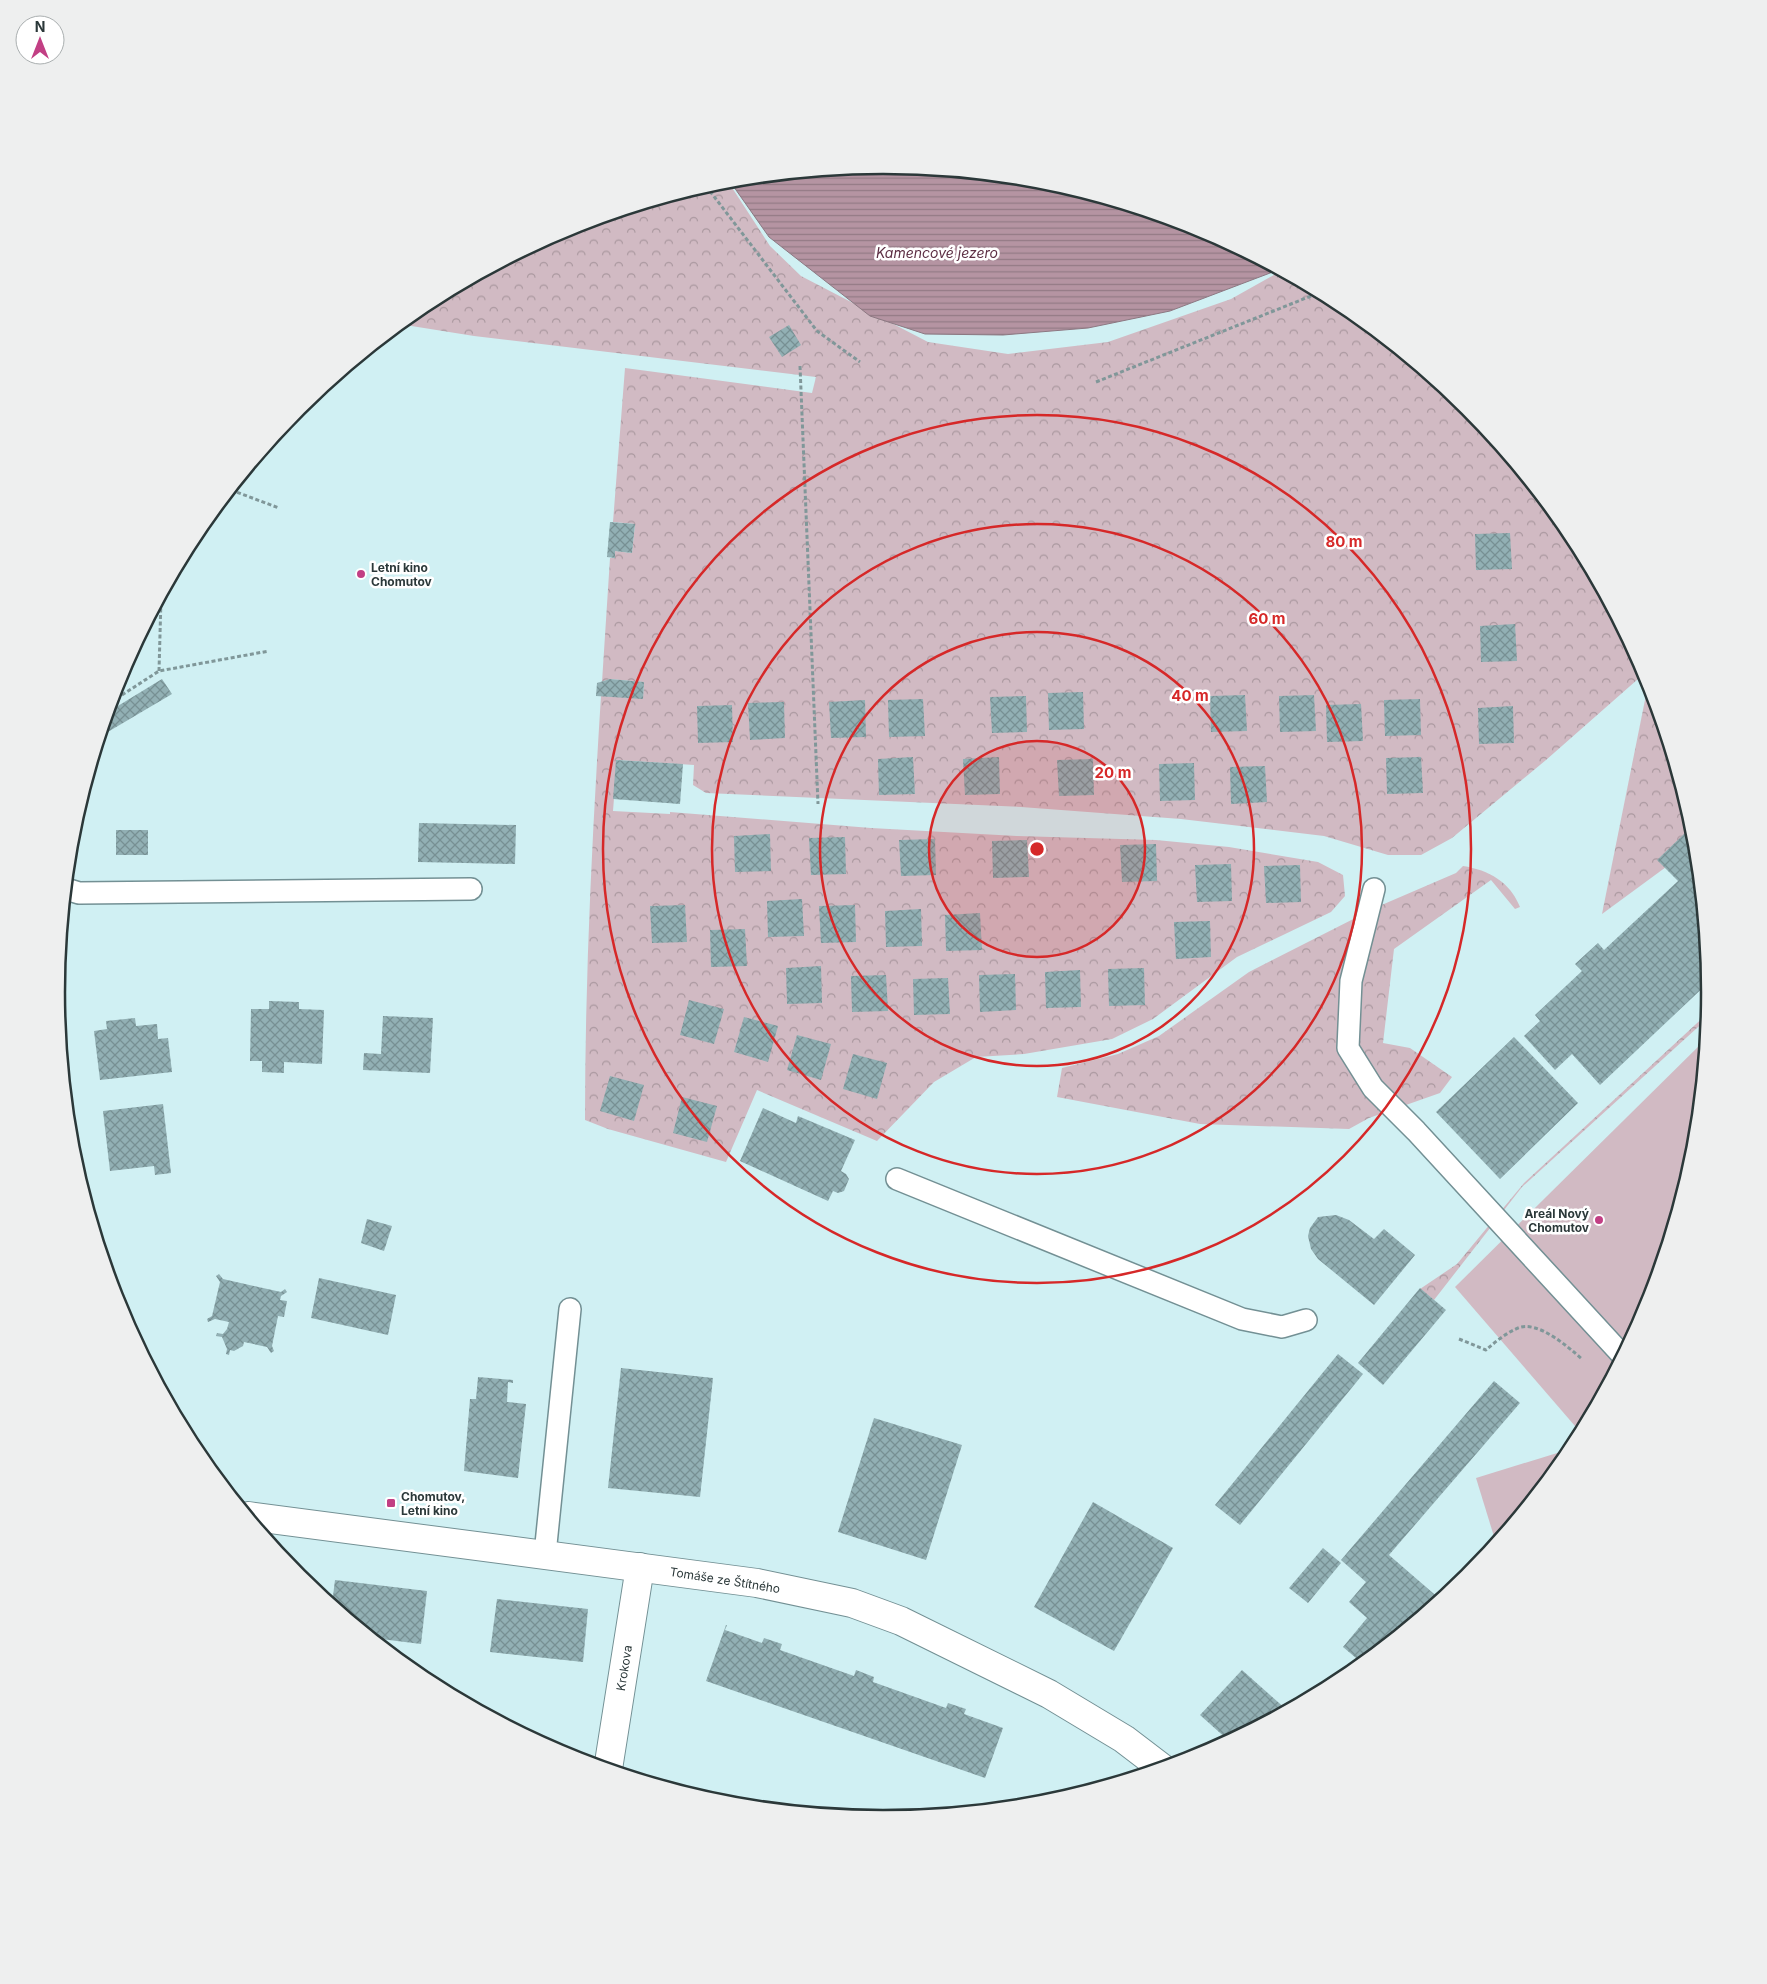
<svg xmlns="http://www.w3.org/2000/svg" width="1767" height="1984" viewBox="0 0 1767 1984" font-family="Inter,sans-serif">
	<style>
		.grass { fill: #d1bac3 }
		.park { fill: url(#park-crowns) }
		.water { fill: url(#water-rules); stroke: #8c7882 }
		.building { fill: url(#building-cross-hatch) }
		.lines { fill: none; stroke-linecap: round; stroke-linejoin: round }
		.service-casing { stroke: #739094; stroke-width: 24 }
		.minor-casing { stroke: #739094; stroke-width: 30 }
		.path { stroke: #809799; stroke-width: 3; stroke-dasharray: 4 2.5; stroke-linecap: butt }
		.service { stroke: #fff; stroke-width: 21 }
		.minor { stroke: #fff; stroke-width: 28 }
		.ring { fill: none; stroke: #d62828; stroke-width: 2.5 }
		.poi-dot { fill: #c23f84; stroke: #fff; stroke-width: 2 }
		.labels { text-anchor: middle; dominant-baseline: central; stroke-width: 5; stroke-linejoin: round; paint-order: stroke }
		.poi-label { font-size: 12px; font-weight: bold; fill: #2b3839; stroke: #fff; text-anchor: start }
		.street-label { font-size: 12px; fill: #2b3839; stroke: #fff }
		.water-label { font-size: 14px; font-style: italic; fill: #5d2f44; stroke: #fff }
		.rim { fill: none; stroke: #2b3839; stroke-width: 2.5 }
		.centre { fill: #d62828; stroke: #fff; stroke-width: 2.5 }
		.ring-label { font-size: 15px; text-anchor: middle; font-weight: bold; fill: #d62828; stroke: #fff; stroke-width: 5; stroke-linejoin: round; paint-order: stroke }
	</style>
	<defs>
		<pattern id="park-crowns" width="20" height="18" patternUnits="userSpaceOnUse" patternTransform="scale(1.25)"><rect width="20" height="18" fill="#d1bac3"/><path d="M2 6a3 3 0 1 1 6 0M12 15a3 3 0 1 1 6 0" fill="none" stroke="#aa989f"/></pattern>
		<pattern id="water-rules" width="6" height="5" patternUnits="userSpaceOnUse" patternTransform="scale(1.25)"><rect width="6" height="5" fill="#b594a2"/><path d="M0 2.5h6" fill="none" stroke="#937a85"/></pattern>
		<pattern id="building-cross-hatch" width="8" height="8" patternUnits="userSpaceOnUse" patternTransform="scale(1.25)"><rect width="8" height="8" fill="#92b0b4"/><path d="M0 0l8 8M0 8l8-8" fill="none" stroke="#779093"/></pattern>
	</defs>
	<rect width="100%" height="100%" fill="#d0f0f3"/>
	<!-- grass -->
	<g class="grass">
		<path d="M1706,1039L1695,1154L1648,1309L1581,1433L1455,1287Z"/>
		<path d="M1567,1450L1569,1455L1496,1543L1476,1478Z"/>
	</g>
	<!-- park -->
	<g class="park">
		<path d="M727,180L770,246L801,276L928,342L1008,354L1108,342L1231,299L1281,271L1343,304L1469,407L1571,533L1646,672L1546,760L1452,838L1421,855H1388L1324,836L1181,819L1021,807L706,793L693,785L694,765L617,760L613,811L670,814V812L871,828L1017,836L1156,840L1229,847L1318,862L1343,875L1345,896L1331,912L1237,957L1153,1019L1112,1039L1024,1054L976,1057L934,1082L877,1141L757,1090L726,1162L608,1129L585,1120C585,979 592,838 601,696L643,698L644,682L610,679L602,682L610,558H615V551L632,553L635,524L613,522L625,368L812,393L816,377L474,336L399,324L424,304L567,228Z"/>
		<path d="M1649,680L1695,831L1696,845L1602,914Z"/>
		<path d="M1463,866C1489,870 1510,882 1520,907L1515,909L1491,880L1394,949L1383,1043L1410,1048L1452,1077L1440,1093L1369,1118L1349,1129L1200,1124L1057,1097L1062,1068L1118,1054L1159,1036L1249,972L1377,907L1456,873Z"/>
		<path d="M1709,1012L1708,1018L1522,1187L1434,1300L1420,1289L1457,1264L1524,1183Z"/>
	</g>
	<!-- water -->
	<path class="water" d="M884,165L1045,181L1200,228L1278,270L1170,311L1088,328L1003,335L925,334L870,316L769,237L729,180Z"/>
	<!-- building -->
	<g class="building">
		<path d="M789,325L801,345L782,357L769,337Z"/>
		<path d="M610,522L635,524L632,553L615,551V558L607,557Z"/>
		<path d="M1510,533L1512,569L1476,570L1475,534Z"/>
		<path d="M1515,624L1517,661L1481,662L1480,626Z"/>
		<path d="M162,679L172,694L101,736L108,712Z"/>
		<path d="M610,679L644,682L643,699L596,696L597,683Z"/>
		<path d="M1083,692L1084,729L1049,730L1048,693Z"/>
		<path d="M1245,695L1247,731L1211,732L1210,696Z"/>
		<path d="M1314,695L1316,731L1280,732L1279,696Z"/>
		<path d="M1026,696L1027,732L992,733L990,697Z"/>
		<path d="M923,699L925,736L889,737L888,700Z"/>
		<path d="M1420,699L1421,735L1385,736L1384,700Z"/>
		<path d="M865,700L866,737L831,738L829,702Z"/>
		<path d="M784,702L785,738L750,740L748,703Z"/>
		<path d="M1361,704L1363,741L1327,742L1326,705Z"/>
		<path d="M732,705L733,742L698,743L697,706Z"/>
		<path d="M1513,706L1514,743L1479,744L1478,708Z"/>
		<path d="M913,757L915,794L879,795L878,759Z"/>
		<path d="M999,757L1000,794L965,795L963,759Z"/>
		<path d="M1421,757L1423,793L1387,794L1386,758Z"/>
		<path d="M1093,759L1094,795L1059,796L1057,760Z"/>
		<path d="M616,760L683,764L680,804L613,799Z"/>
		<path d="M1194,763L1195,800L1160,801L1159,764Z"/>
		<path d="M1265,766L1267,802L1231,804L1230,767Z"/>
		<path d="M419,823L516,825L515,864L418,862Z"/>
		<rect x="116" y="830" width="32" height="25"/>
		<path d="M1685,833L1696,845L1710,981L1600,1085L1572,1054L1555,1070L1524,1036L1540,1021L1535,1015L1582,971L1575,964L1598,943L1604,950L1678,881L1657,860Z"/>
		<path d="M770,834L771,871L735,872L734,836Z"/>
		<path d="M845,837L846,874L811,875L809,838Z"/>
		<path d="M935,839L936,875L901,876L899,840Z"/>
		<path d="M1027,840L1029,877L993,878L992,841Z"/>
		<path d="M1156,844L1157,881L1122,882L1120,845Z"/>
		<path d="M1231,864L1232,901L1197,902L1195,865Z"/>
		<path d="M1300,865L1301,902L1266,903L1264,866Z"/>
		<path d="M802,899L804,936L768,937L767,901Z"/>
		<path d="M685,905L687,942L652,943L650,906Z"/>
		<path d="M855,905L856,942L821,943L819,906Z"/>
		<path d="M921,909L922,946L886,947L885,911Z"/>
		<path d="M980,913L982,950L946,951L945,915Z"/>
		<path d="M1210,921L1211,957L1176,959L1174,922Z"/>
		<path d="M745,929L747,966L711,967L710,930Z"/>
		<path d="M821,966L822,1003L787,1004L786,968Z"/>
		<path d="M1144,968L1145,1005L1109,1006L1108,969Z"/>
		<path d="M1080,970L1081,1007L1046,1008L1045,972Z"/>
		<path d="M1015,974L1016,1010L980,1012L979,975Z"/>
		<path d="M886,975L888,1011L852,1012L851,976Z"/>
		<path d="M948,978L950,1014L914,1015L913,979Z"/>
		<path d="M689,1000L724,1009L714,1044L680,1035Z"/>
		<path d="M269,1001L299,1002V1009L324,1010L322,1064L284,1062V1073L262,1072V1061H250L251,1009H269Z"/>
		<path d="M383,1016L433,1018L430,1073L363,1070L364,1053L381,1054Z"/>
		<path d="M744,1017L778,1026L768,1062L734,1052Z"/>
		<path d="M135,1018L136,1026L157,1024L158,1039L168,1038L172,1072L100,1080L94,1031L107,1029L106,1021Z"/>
		<path d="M797,1035L831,1044L821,1080L787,1070Z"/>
		<path d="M1514,1037L1578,1103L1500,1179L1436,1112Z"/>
		<path d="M853,1054L887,1063L877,1099L843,1089Z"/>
		<path d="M610,1076L644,1085L634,1121L600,1111Z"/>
		<path d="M682,1097L717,1106L707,1142L673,1133Z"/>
		<path d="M163,1104L171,1173L155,1175L154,1166L110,1171L103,1111Z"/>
		<path d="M763,1108L796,1123L798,1116L855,1140L841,1171L846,1174L849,1179L844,1191L838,1193L833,1191L828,1201L740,1161Z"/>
		<path d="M1336,1215L1349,1220L1374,1239L1384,1229L1415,1255L1374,1305L1318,1259L1311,1249L1308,1236L1310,1228L1318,1217Z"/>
		<path d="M367,1219L392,1226L384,1251L361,1243Z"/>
		<path d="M219,1274L223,1279L281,1292L285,1289L287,1292L281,1296L280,1300L287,1301L284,1317L278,1316L272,1346L274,1351L271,1353L267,1347L244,1342L243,1346L234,1351L230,1350L229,1355L226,1354L227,1349L222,1337L216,1336L217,1333L223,1334L227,1329L229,1322L215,1319L208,1322L207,1319L212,1316L220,1282L216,1276Z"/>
		<path d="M319,1278L396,1295L388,1335L311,1318Z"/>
		<path d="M1420,1288L1446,1310L1383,1385L1358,1363Z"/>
		<path d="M1338,1354L1363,1374L1240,1525L1215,1505Z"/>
		<path d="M621,1368L713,1378L700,1497L608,1488Z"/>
		<path d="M478,1377L513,1380V1383L508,1382L507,1402L526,1404L518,1478L464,1471L470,1399H476Z"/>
		<path d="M1494,1381L1520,1403L1389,1555L1441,1600L1363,1664L1343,1647L1367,1618L1349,1602L1366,1582L1341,1560Z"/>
		<path d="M874,1418L962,1445L926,1560L838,1532Z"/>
		<path d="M1093,1502L1173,1548L1114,1651L1034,1607Z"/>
		<path d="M1323,1548L1341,1563L1308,1603L1289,1588Z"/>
		<path d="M335,1580L427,1591L421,1644L373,1638L332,1604Z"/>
		<path d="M497,1599L588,1609L583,1662L490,1652Z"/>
		<path d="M726,1625H727L725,1630L762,1643L764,1638L782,1644L780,1650L854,1676L856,1670L874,1677L873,1682L946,1708L948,1703L966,1709L964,1714L1003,1728L985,1778L706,1681Z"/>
		<path d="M1242,1670L1287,1710L1229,1741L1200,1715Z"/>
	</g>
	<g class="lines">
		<defs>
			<g id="service">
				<path d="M66,889L79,893L471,889"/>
				<path d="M1374,889L1351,981L1348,1048L1373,1088L1416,1131L1623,1356"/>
				<path d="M897,1179L1242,1319L1282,1327L1306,1320"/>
				<path d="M545,1554L570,1309"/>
			</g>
			<g id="minor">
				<path d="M248,1516L757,1583L852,1603L901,1621L1049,1694L1124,1739L1162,1768"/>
				<path d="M608,1769L640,1567"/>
			</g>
		</defs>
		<!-- service casing -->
		<use href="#service" class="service-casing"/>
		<!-- minor casing -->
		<use href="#minor" class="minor-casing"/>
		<!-- path -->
		<g class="path">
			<path d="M706,186L817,331L860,362"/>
			<path d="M800,366L818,804"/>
			<path d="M1096,382L1321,292"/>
			<path d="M231,490L279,508"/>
			<path d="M159,671L161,598"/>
			<path d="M111,702L159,671L269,651"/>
			<path d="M1459,1339L1486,1350C1495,1342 1506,1333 1518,1328C1538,1320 1568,1347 1582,1359"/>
		</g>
		<!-- service -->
		<use href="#service" class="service"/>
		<!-- minor -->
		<use href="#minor" class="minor"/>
	</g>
	<!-- distance rings -->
	<circle cx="1037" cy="849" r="108" fill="#d62828" fill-opacity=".12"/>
	<g class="ring">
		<circle cx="1037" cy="849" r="108"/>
		<circle cx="1037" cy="849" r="217"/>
		<circle cx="1037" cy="849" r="325"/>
		<circle cx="1037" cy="849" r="434"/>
	</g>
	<!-- markers -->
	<g class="poi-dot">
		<circle cx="361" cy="574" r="5"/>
		<circle cx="1599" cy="1220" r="5"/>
		<rect x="386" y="1498" width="10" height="10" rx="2.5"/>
	</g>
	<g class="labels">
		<!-- poi labels -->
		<g class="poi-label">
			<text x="371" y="567">Letní kino<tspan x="371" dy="14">Chomutov</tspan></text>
			<text x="1589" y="1213" text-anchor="end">Areál Nový<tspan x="1589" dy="14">Chomutov</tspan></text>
			<text x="401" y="1496">Chomutov,<tspan x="401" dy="14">Letní kino</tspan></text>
		</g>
		<!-- street labels -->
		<g class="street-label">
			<text transform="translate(725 1580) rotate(9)">Tomáše ze Štítného</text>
			<text transform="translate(624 1668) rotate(-81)">Krokova</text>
		</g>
		<!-- water labels -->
		<g class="water-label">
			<text x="937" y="252">Kamencové jezero</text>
		</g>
	</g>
	<!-- crop -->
	<path d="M0 0H1767V1984H0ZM65 992a818 818 0 1 1 1636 0a818 818 0 1 1-1636 0Z" fill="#eeefef" fill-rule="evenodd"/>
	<path class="rim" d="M65 992a818 818 0 1 1 1636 0a818 818 0 1 1-1636 0Z"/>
	<circle cx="1037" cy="849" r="8" class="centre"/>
	<g class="ring-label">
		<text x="1344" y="547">80 m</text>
		<text x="1267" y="624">60 m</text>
		<text x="1190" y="701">40 m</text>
		<text x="1113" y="778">20 m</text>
	</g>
	<!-- north arrow -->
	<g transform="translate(40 40)"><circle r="24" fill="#ffffff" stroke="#aaafb0"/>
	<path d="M0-4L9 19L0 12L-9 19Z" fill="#c23f84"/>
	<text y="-8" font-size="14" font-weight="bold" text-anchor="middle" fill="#2b3839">N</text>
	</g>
</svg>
